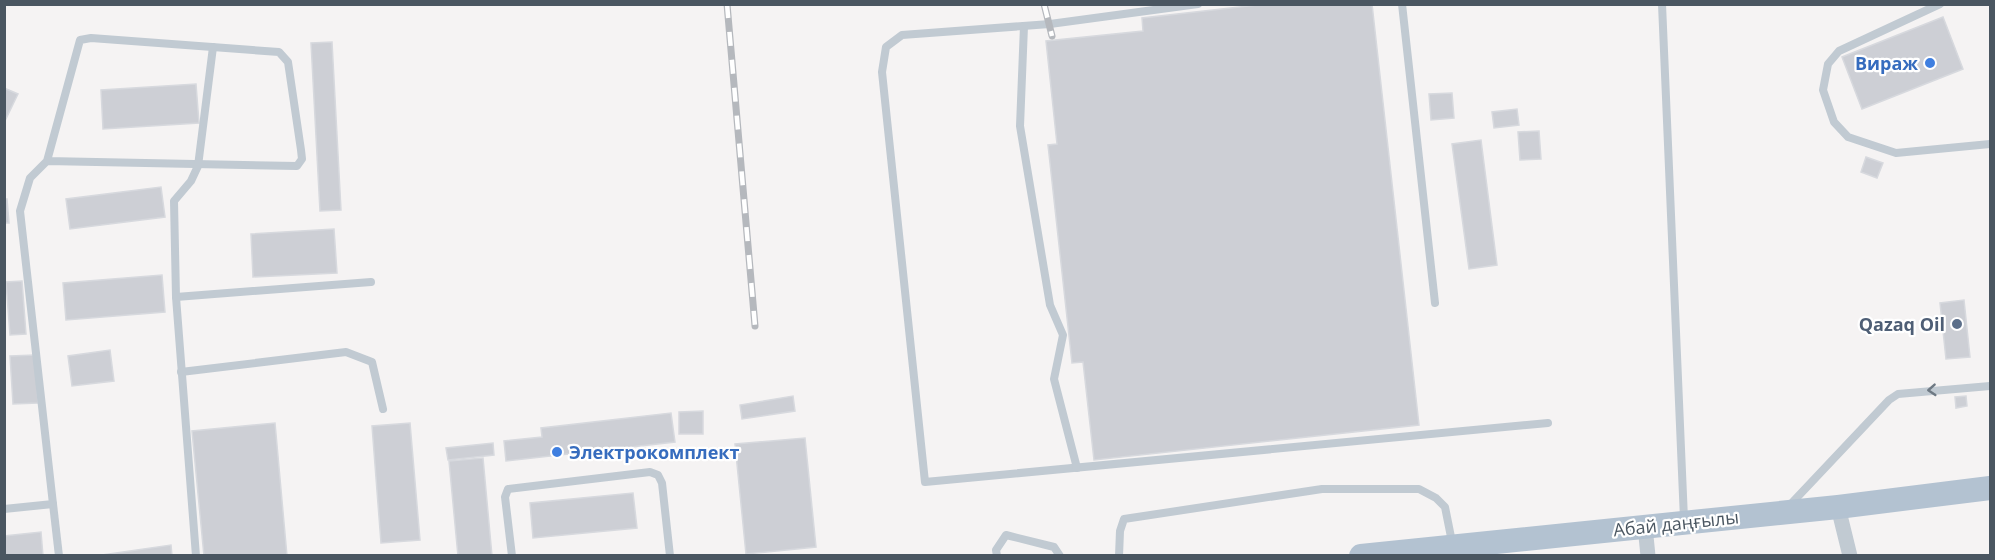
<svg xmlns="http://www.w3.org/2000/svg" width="1995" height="560" viewBox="0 0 1995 560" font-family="'Open Sans',sans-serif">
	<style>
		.building { fill: #cdcfd5; stroke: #d7d9de; stroke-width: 1.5 }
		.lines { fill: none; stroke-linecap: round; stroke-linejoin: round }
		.service { stroke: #c1cad2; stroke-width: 8 }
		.minor { stroke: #c1cad2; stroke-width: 15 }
		.primary { stroke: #b3c2d1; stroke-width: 24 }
		.rail-casing { stroke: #b5b8bd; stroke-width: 7 }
		.rail { stroke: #fff; stroke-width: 4.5; stroke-dasharray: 14; stroke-linecap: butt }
		.oneway { stroke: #6e7983 }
		.shop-dot { fill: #3f7fe0; stroke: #fff; stroke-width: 2 }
		.service-dot { fill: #5c6f8a; stroke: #fff; stroke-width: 2 }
		.labels { text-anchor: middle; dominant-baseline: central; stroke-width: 4.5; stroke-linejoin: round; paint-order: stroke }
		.shop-label { font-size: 18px; font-weight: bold; fill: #366cbe; stroke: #fff; text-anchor: end }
		.service-label { font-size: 18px; font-weight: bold; fill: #4e5e75; stroke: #fff; text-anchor: end }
		.street-label { font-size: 18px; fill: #4a5661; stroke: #fff }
	</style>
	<rect width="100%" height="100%" fill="#f5f3f3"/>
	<!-- building -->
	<g class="building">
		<path d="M1266,4H1372L1419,425L1094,460L1083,362L1072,363L1048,145L1057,144L1046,41L1143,31L1142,18Z"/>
		<path d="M1943,17L1963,69L1862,109L1842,57Z"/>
		<path d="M332,42L341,210L320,211L311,43Z"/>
		<path d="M196,84L199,123L103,129L101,90Z"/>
		<path d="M4,88L18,94L4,123Z"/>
		<path d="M1452,93L1454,118L1431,120L1429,94Z"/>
		<path d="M1517,109L1519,125L1494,128L1492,112Z"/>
		<path d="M1539,131L1541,159L1520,160L1518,132Z"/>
		<path d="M1481,140L1497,265L1469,269L1452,144Z"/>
		<path d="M1866,157L1883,163L1877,178L1861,172Z"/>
		<path d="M161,187L165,217L70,229L66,199Z"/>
		<path d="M4,199H7L9,223H4Z"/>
		<path d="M334,229L337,273L253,277L251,234Z"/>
		<path d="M162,275L165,312L66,320L63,283Z"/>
		<path d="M22,281L26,334L10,335L6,282Z"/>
		<path d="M1964,300L1970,357L1946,359L1940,303Z"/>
		<path d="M110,350L114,381L72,386L68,356Z"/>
		<path d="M35,355L38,403L13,404L10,356Z"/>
		<path d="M793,396L795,411L742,419L740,405Z"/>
		<path d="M1966,396L1967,406L1956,408L1955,397Z"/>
		<path d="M703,411V434H679V412Z"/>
		<path d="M671,413L675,442L506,461L504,441L542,437L541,428Z"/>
		<path d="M275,423L287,556H204L192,431Z"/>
		<path d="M410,423L420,540L381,543L372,426Z"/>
		<path d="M805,438L816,547L746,554L735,444Z"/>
		<path d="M493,443L494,455L448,460L446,448Z"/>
		<path d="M483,458L492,556H458L449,461Z"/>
		<path d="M633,493L637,528L533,538L530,503Z"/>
		<path d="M41,532L43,556H4V536Z"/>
		<path d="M171,545L172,556H95Z"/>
	</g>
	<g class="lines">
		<!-- service -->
		<g class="service">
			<path d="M1198,4L1050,24L902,35L886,47L882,72L925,482L1548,423"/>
			<path d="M1402,4L1435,303"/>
			<path d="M1662,4L1684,519"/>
			<path d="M1940,4L1839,51L1828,64L1823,90L1834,122L1848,137L1896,153L1990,144"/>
			<path d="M1024,26L1020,126L1050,305L1063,335L1054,379L1077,468"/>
			<path d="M176,297L371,282"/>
			<path d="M181,372L346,352L372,362L383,409"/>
			<path d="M53,504L59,556"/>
			<path d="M1788,507L1889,400L1898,394L1990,386"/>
			<path d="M4,509L53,504L20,211L30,178L47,161L297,166L302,159L301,150L288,62L279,52L91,38L80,40L47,161"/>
			<path d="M196,556L176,297L174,201L191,181L198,166L213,47"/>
			<path d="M512,556L505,497L508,489L650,472L658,475L662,483L670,556"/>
			<path d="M997,556L996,550L1006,535L1054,547L1060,556"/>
			<path d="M1119,556L1120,531L1124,519L1322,489H1419L1436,498L1445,507L1452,542"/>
		</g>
		<!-- minor -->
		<g class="minor">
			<path d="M1838,507L1850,556"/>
			<path d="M1645,526L1648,556"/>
		</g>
		<!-- primary -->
		<path class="primary" d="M1361,556L1838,507L1990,488"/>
		<defs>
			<g id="rail">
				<path d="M727,4L755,326"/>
				<path d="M1044,4L1052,36"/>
			</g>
		</defs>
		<!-- rail casing -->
		<use href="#rail" class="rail-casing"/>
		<!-- rail -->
		<use href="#rail" class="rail"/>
	</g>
	<!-- one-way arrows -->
	<defs><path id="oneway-chevron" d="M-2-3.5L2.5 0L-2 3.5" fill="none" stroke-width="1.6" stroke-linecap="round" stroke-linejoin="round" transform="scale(1.5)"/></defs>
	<use class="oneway" href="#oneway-chevron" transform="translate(1932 390) rotate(176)"/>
	<!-- markers -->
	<g class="shop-dot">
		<circle cx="1930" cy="63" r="6"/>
		<circle cx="557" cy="452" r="6"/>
	</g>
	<circle class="service-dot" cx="1957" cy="324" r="6"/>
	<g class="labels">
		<!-- shop labels -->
		<g class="shop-label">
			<text x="1918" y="63">Вираж</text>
			<text x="569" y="452" text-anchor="start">Электрокомплект</text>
		</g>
		<!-- service labels -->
		<g class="service-label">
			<text x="1945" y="324">Qazaq Oil</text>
		</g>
		<!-- street labels -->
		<g class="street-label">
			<text transform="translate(1676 523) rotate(-6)">Абай даңғылы</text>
		</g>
	</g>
	<!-- border -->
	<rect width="1995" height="560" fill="none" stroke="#4a5661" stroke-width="12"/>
</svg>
